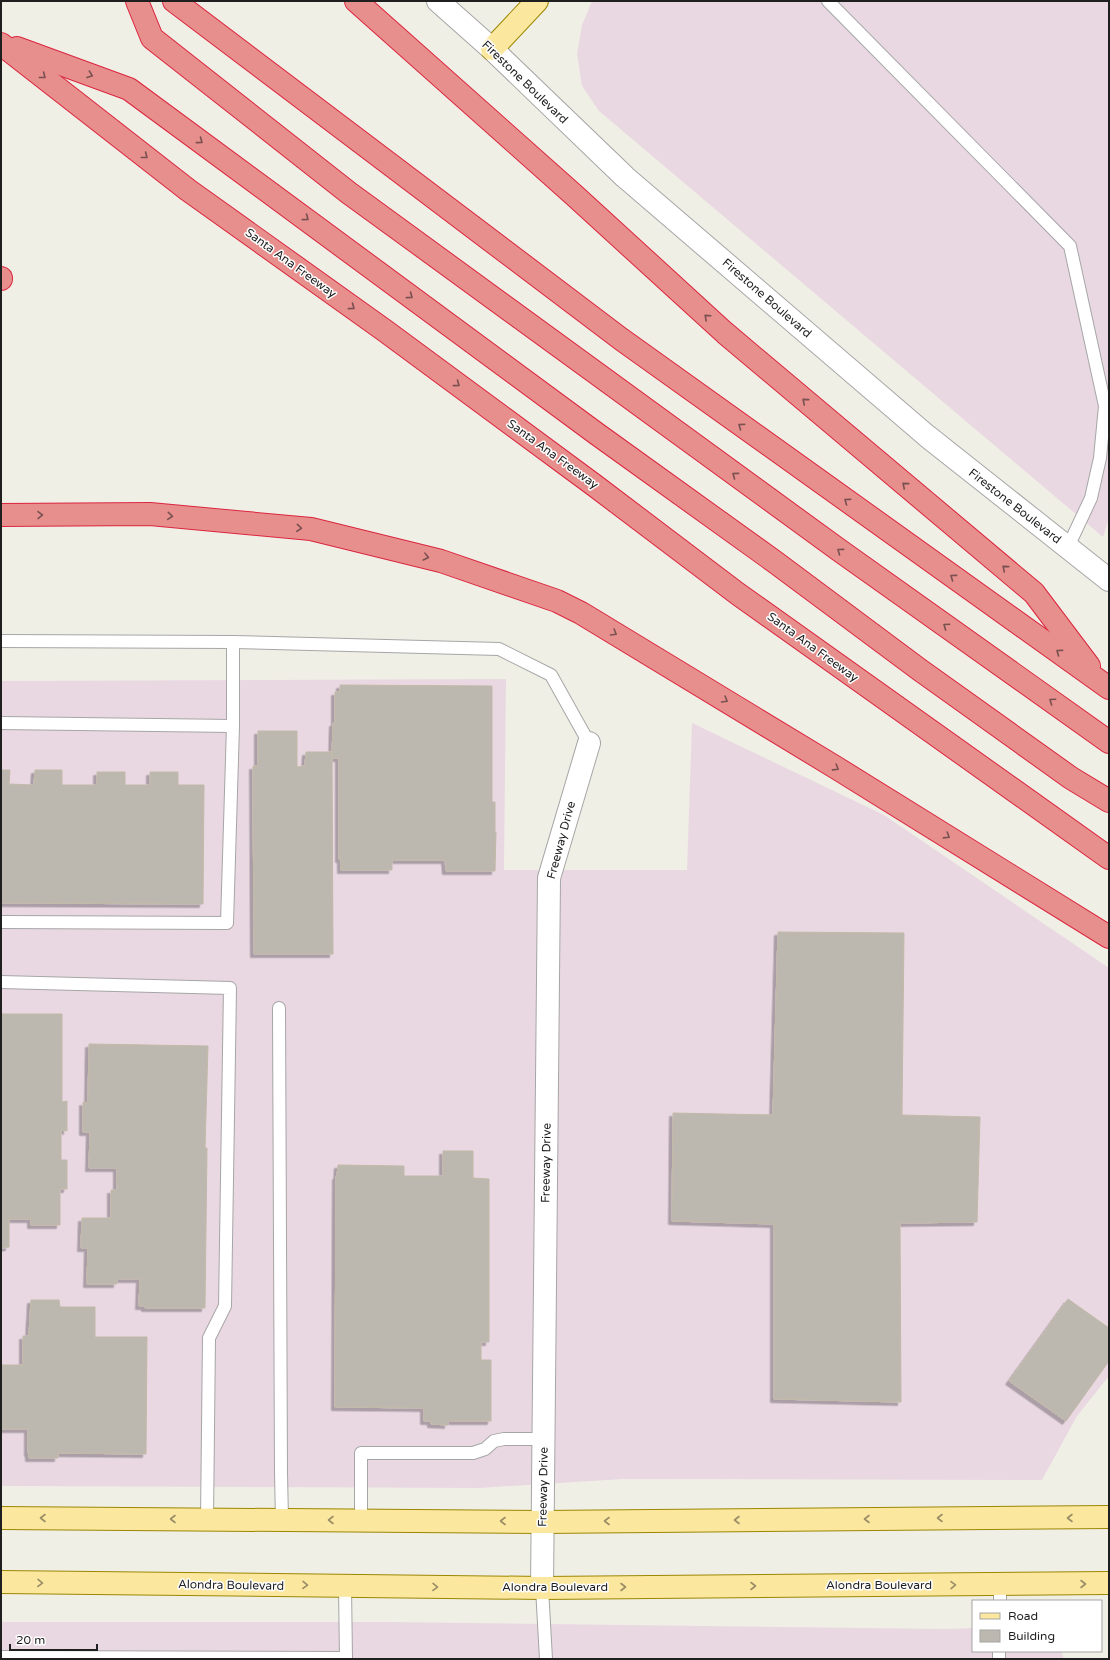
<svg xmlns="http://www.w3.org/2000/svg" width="1110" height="1660" viewBox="0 0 1110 1660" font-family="'Varela Round',sans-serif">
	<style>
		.industrial { fill: #e9d8e2 }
		.building { fill: #bdb8af; stroke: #c2b9a8; filter: url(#shadow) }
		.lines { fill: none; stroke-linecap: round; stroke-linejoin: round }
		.service-casing { stroke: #a6a6a6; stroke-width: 14 }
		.minor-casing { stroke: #a6a6a6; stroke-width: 24 }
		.tertiary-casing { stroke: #a6a6a6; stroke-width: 24 }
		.primary-casing { stroke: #9b8700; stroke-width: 24 }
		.motorway-casing { stroke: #db253e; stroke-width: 24 }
		.service { stroke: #fff; stroke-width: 12 }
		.minor { stroke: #fff; stroke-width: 22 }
		.tertiary { stroke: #fff; stroke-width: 22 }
		.primary { stroke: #fce79f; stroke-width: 22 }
		.motorway { stroke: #e78f8d; stroke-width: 22 }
		.oneway { stroke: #795150 }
		.oneway2 { stroke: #998d65 }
		.labels { text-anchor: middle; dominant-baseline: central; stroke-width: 3; stroke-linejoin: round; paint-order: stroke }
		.street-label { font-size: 12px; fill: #1f1f1f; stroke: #fff }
	</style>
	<defs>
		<filter id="shadow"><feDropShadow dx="-3.5" dy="3.5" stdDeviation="0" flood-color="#0004"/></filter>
	</defs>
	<rect width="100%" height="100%" fill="#f0efe6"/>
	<!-- industrial -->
	<g class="industrial">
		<path d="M592,1H1109V518L1103,537L599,111L582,86L577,54L582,25Z"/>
		<path d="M506,679L504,870H687L692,723L884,815L1109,968V1376L1077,1416L1042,1480L623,1479L479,1488L1,1486V681Z"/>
		<path d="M1,1622H388L947,1629L973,1628V1651H1061L1064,1659H1Z"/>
	</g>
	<!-- building -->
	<g class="building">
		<path d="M340,685L492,686V802H495V832H496L495,871H446L445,860H392V870H341V859H339V758H332L333,723H335V692H340Z"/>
		<path d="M258,731H297V767L305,766L306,752H332L333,954H254L253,766H258Z"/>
		<path d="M1,770H10L9,784L34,785L35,770H62V785H97V772H125V785H150V772H178V785H204L203,904L1,903Z"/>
		<path d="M778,932L904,933L902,1115L980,1117L977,1222L900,1223L901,1402L774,1399V1224L672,1221L673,1113L773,1115Z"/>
		<path d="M1,1014H62V1102L67,1101V1131L61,1130V1160H67V1189H60V1225H31V1219H9V1247L3,1248H1Z"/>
		<path d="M89,1044L208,1046L205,1148H207L205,1308H145V1306H139L140,1279H117V1284H87L88,1248H81L82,1218H111V1190H117V1168H89L90,1132H83V1102L88,1103Z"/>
		<path d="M443,1151H473V1178L489,1179V1342H481V1360H491V1421H448V1425L431,1424V1421H424V1408L335,1407L336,1176L337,1177L338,1165L404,1166V1176H443Z"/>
		<path d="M1068,1299L1109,1328V1361L1066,1421L1009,1381Z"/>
		<path d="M31,1300H59L60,1307H95V1337H147L146,1454L58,1453V1458H29V1453H28V1429H1V1365H23V1336H29Z"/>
	</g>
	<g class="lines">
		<defs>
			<g id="service">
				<path d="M828,1L1070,246L1105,406L1100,458L1091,498L1068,547"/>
				<path d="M1,641L233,642L499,649L551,675L589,743"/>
				<path d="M233,642V726"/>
				<path d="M1,723L233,726L227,923L1,922"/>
				<path d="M1,982L230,988L225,1306L209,1338L207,1519"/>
				<path d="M279,1008L281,1473L282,1520"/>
				<path d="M361,1520V1453H473L485,1449L494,1441L504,1439H543"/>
				<path d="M345,1586L346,1659"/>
				<path d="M542,1588L546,1659"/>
				<path d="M1000,1601V1584"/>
				<path d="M1,1657L346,1658"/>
				<path d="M999,1659V1651"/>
			</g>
			<path id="minor" d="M542,1588L549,878L589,743"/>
			<path id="tertiary" d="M438,1L492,49L625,177L927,436L1109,580"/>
			<g id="primary">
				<path d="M492,49L537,1"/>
				<path d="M1,1518L542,1522L1109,1517"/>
				<path d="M1,1582L542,1588L1109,1583"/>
			</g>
			<g id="motorway">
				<path d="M137,1L152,38L349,193L839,550L1109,742"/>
				<path d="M174,1L621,339L1109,688"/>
				<path d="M356,1L574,195L725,333L1034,593L1089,666"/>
				<path d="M1,44L188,190L384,330L594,485L738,594L1109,858"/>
				<path d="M17,48L129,89L597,434L775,562L920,670L1071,778L1109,801"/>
				<path d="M1,278V279"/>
				<path d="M1,515L150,514L311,529L441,561L557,601L581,613L835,767L1109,937"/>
			</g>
		</defs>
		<!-- service casing -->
		<use href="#service" class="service-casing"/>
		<!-- minor casing -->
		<use href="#minor" class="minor-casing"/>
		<!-- tertiary casing -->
		<use href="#tertiary" class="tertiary-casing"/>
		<!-- primary casing -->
		<use href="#primary" class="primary-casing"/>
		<!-- motorway casing -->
		<use href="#motorway" class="motorway-casing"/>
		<!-- service -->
		<use href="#service" class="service"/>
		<!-- minor -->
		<use href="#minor" class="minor"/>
		<!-- tertiary -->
		<use href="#tertiary" class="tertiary"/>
		<!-- primary -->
		<use href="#primary" class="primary"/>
		<!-- motorway -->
		<use href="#motorway" class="motorway"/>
	</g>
	<!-- one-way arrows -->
	<defs><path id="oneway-chevron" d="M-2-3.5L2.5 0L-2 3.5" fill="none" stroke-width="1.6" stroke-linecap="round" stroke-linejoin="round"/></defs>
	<g class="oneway">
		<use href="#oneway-chevron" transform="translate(90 75) rotate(20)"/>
		<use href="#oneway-chevron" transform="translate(43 76) rotate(38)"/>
		<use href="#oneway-chevron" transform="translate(200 141) rotate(36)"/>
		<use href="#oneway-chevron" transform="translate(145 156) rotate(38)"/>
		<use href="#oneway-chevron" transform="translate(306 218) rotate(37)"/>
		<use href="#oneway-chevron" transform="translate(410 296) rotate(37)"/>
		<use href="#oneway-chevron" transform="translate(352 307) rotate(36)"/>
		<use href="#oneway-chevron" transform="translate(707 317) rotate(-138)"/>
		<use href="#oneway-chevron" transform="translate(457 384) rotate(36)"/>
		<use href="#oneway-chevron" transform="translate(805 401) rotate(-140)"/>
		<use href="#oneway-chevron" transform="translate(741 426) rotate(-144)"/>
		<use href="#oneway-chevron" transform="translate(735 475) rotate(-144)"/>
		<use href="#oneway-chevron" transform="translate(905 485) rotate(-140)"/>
		<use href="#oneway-chevron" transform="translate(847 501) rotate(-144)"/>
		<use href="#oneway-chevron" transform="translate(40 515) rotate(-1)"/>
		<use href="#oneway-chevron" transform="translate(170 516) rotate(5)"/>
		<use href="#oneway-chevron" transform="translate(299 528) rotate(5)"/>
		<use href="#oneway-chevron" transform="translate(840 551) rotate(-144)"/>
		<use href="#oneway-chevron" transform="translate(426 557) rotate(14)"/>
		<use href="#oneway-chevron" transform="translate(1005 568) rotate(-140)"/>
		<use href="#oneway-chevron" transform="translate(953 577) rotate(-144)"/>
		<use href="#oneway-chevron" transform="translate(946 626) rotate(-145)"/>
		<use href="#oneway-chevron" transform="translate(614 633) rotate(31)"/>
		<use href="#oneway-chevron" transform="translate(1059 652) rotate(-144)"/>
		<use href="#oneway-chevron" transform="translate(725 700) rotate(31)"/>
		<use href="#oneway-chevron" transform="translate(1052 701) rotate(-145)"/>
		<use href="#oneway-chevron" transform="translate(836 768) rotate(32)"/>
		<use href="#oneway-chevron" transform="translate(947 836) rotate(32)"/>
	</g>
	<g class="oneway2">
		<use href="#oneway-chevron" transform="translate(43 1518) rotate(-180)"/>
		<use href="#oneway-chevron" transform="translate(940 1518) rotate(180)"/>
		<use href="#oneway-chevron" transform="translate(1070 1518) rotate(180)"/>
		<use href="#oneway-chevron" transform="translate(173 1519) rotate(-180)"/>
		<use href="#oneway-chevron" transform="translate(867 1519) rotate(180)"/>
		<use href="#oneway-chevron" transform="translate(331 1520) rotate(-180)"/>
		<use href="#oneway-chevron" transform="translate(737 1520) rotate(180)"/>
		<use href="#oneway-chevron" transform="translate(503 1521) rotate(-180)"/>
		<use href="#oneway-chevron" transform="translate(607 1521) rotate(180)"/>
		<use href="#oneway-chevron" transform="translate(40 1583) rotate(1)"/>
		<use href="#oneway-chevron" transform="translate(1083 1584)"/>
		<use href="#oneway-chevron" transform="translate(305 1585) rotate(1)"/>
		<use href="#oneway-chevron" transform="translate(953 1585) rotate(-1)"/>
		<use href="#oneway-chevron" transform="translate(753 1586)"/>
		<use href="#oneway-chevron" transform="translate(435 1587) rotate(1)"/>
		<use href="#oneway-chevron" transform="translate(623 1587)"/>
	</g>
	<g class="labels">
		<!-- street labels -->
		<g class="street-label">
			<text transform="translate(525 82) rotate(44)">Firestone Boulevard</text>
			<text transform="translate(291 263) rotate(36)">Santa Ana Freeway</text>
			<text transform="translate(767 298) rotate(41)">Firestone Boulevard</text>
			<text transform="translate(553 454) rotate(36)">Santa Ana Freeway</text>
			<text transform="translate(1015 506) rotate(38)">Firestone Boulevard</text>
			<text transform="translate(813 647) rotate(36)">Santa Ana Freeway</text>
			<text transform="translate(561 840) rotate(-75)">Freeway Drive</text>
			<text transform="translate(546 1163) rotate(-89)">Freeway Drive</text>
			<text transform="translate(543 1487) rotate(-89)">Freeway Drive</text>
			<text transform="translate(231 1585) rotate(1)">Alondra Boulevard</text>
			<text x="879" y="1585">Alondra Boulevard</text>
			<text x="555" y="1587">Alondra Boulevard</text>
		</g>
	</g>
	<!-- border -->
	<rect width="1110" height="1660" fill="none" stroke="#1f1f1f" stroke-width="4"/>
	<!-- legend -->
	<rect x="972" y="1600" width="130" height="52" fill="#ffffff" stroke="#a5a5a5"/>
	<rect x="980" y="1613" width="20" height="6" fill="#fce79f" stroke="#a5a5a5"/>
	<text x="1008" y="1620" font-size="12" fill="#1f1f1f">Road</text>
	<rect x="980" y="1630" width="20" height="12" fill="#bdb8af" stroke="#a5a5a5"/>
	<text x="1008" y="1640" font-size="12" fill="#1f1f1f">Building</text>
	<!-- scale -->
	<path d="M10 1644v6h87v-6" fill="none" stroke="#1f1f1f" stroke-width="2"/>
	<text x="16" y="1644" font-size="12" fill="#1f1f1f" stroke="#ffffff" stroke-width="3" paint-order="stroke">20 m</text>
</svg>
